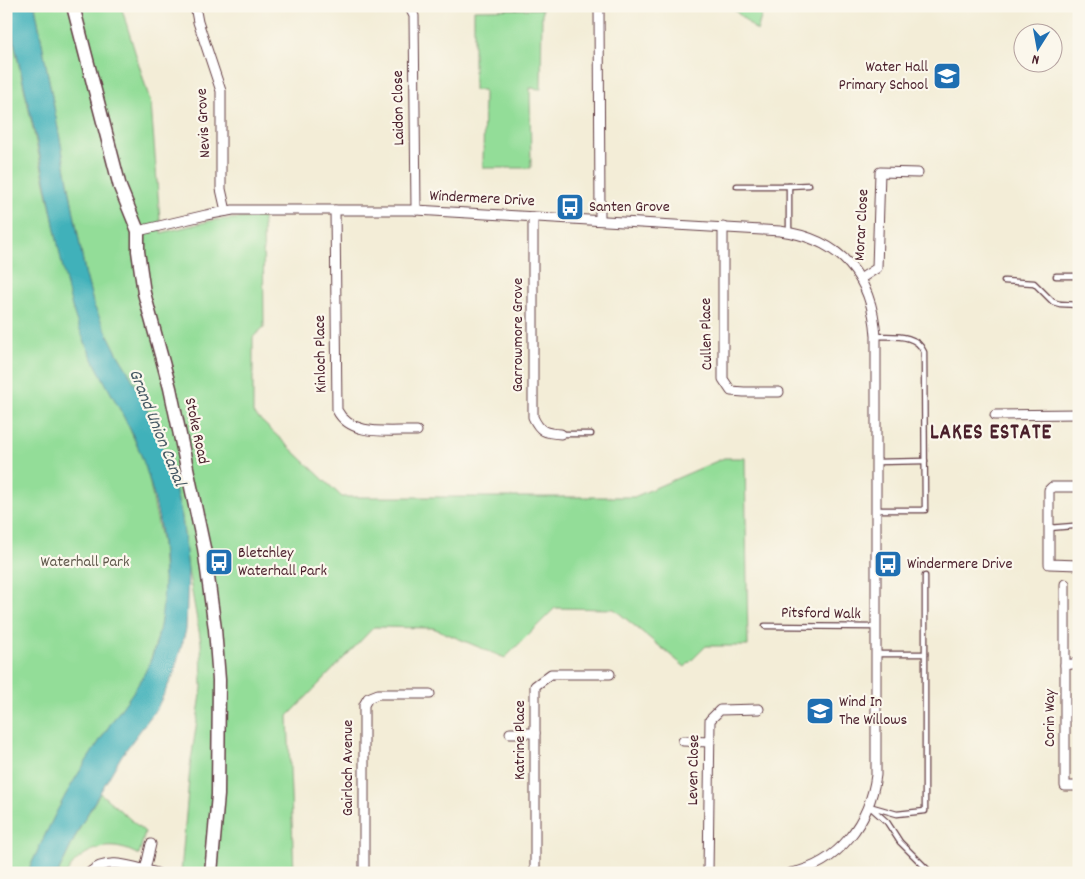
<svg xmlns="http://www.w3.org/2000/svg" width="1085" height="879" viewBox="0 0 1085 879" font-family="Dekko,sans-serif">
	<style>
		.green { fill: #93dd98; stroke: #6e7e62 }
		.water { fill: #41b1ba; stroke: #466872 }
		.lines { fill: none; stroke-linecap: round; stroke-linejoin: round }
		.lane-casing { stroke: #633e45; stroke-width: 7 }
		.street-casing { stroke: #633e45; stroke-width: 11 }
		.secondary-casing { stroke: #633e45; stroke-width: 15 }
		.lane { stroke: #fff; stroke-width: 4.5 }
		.street { stroke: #fff; stroke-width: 9 }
		.secondary { stroke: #fff; stroke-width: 12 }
		.labels { text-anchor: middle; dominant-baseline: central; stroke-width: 4.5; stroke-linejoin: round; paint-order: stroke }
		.poi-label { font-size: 16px; fill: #4a1f2b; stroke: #fbf7ec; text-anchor: start }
		.street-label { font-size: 16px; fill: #4a1f2b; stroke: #fbf7ec }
		.park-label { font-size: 16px; fill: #60584c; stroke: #fbf7ec }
		.water-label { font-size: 18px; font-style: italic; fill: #465964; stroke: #fbf7ec }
		.district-label { font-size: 21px; font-weight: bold; letter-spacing: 1px; fill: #4a1f2b; stroke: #fbf7ec }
	</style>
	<rect width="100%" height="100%" fill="#fbf7ec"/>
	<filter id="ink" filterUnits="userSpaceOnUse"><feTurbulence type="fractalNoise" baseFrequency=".02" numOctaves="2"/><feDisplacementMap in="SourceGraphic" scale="10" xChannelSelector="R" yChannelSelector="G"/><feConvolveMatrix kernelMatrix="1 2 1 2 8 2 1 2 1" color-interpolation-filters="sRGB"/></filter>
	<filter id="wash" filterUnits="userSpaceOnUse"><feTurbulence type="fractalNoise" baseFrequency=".0096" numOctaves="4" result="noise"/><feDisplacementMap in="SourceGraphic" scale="20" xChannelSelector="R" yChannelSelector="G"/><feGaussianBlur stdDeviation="1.12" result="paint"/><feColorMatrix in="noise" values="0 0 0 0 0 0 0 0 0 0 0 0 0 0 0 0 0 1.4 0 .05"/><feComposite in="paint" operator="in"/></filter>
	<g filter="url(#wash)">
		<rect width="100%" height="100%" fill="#f3edd7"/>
		<!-- green -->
		<g class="green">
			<path d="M6,6L73,310L86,343L129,427L147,469L162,544L165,598L161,625L153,653L146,672L137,688L108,728L67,793L27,873H6Z"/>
			<path d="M35,6H121L151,104L161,233L214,220L263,217L264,327L253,337V413L342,497H634L724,458H745L748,646H706L685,667L614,609L555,608L505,658L433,628L374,627L288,716L294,873H181L190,767L202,688L201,642L188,570L182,517L172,477L160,439L145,404L106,333L94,306L85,272Z"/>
			<path d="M730,6H770L762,14L757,31Z"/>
			<path d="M542,9L541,89L530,88L531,168H483L484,90H474V10Z"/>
			<path d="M100,793L145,832L139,855C133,852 127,849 121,848C100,843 77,854 67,873H58L81,825Z"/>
		</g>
		<!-- water -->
		<path class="water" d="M7,6H35L85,272L94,306L118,355L129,373L145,404L160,439L172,477L182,517L188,570L187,601L186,630L174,673L164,694L157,708L122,755L81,825L58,873H27C40,846 52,819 66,794C78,773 91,754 104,734C121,706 144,683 154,651C175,581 161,494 130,429C110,389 84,350 72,307C61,265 54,222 45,179C33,122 18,64 7,6Z"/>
	</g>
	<g filter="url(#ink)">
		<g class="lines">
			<defs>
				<g id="lane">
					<path d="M737,186H789V232"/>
					<path d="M789,186L809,185"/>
					<path d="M1056,276H1079"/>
					<path d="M1004,281L1034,283L1053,302L1060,304L1079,305"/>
					<path d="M561,434H591"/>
					<path d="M877,462L925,461"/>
					<path d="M876,510H925L924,352C916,333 894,337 877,336"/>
					<path d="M1049,528L1073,526"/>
					<path d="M765,626L875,627"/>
					<path d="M877,654H925V811L897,814L869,806L887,822L900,842L927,869"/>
					<path d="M925,654V576"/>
				</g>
				<g id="street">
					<path d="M195,6L198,22L221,91V189L226,211"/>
					<path d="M409,6L414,16L416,210"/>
					<path d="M599,6L600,220"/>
					<path d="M335,210L337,410C351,438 391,430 417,431"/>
					<path d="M533,217V417C540,432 545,433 561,434"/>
					<path d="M723,227V379L731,391L744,392H779"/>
					<path d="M138,231L206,215L233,210H416L780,231C841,239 872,277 876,336V775C870,821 839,864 791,873"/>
					<path d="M860,279L877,268L880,172L918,173"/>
					<path d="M995,415L1079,414"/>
					<path d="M1079,487H1052L1049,490V564L1079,565"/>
					<path d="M1079,663L1065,665V786H1079"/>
					<path d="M1065,665V584"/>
					<path d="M510,733H535"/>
					<path d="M683,741L710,742"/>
					<path d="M145,870L151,844"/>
					<path d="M89,873C108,855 135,868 157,873"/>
					<path d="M364,873V705L368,698L378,694H430"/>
					<path d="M535,873V686L551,674H610"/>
					<path d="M708,873L710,720L720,710L759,709"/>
				</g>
				<path id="secondary" d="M73,6L120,187L138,231V251L144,293L170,388L204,548L215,629L219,680L218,795L211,873"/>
			</defs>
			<!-- lane casing -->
			<use href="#lane" class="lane-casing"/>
			<!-- street casing -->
			<use href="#street" class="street-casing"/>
			<!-- secondary casing -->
			<use href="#secondary" class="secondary-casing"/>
			<!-- lane -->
			<use href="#lane" class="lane"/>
			<!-- street -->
			<use href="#street" class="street"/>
			<!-- secondary -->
			<use href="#secondary" class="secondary"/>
		</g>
	</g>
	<!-- icons -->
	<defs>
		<symbol id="school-square" viewBox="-11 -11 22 22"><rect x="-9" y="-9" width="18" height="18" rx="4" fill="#1f6fb2" stroke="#fbf7ec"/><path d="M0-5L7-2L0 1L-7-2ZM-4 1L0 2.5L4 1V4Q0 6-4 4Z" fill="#fff"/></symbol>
		<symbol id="bus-square" viewBox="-11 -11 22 22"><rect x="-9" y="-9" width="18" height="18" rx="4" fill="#1f6fb2" stroke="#fbf7ec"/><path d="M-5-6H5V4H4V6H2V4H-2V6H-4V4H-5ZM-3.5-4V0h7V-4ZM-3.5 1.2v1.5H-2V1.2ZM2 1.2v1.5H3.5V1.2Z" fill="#fff"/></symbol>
	</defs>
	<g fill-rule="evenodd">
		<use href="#school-square" x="931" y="60" width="32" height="32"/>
		<use href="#bus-square" x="554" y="191" width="32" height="32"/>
		<use href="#bus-square" x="203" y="546" width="32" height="32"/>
		<use href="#bus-square" x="872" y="548" width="32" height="32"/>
		<use href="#school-square" x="804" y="695" width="32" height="32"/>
	</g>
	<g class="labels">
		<!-- poi labels -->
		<g class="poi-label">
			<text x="928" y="67" text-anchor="end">Water Hall<tspan x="928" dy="18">Primary School</tspan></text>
			<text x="589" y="207">Santen Grove</text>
			<text x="238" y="553">Bletchley<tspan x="238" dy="18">Waterhall Park</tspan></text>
			<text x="907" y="564">Windermere Drive</text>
			<text x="839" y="702">Wind In<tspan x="839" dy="18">The Willows</tspan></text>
		</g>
		<!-- street labels -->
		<g class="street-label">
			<text transform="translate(399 108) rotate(-91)">Laidon Close</text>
			<text transform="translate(204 123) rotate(-93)">Nevis Grove</text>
			<text transform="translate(482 199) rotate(3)">Windermere Drive</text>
			<text transform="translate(862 225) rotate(-87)">Morar Close</text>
			<text transform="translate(707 334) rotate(-91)">Cullen Place</text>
			<text transform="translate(518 335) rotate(-90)">Garrowmore Grove</text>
			<text transform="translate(321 354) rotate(-91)">Kinloch Place</text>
			<text transform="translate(196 431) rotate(78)">Stoke Road</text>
			<text transform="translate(821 614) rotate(1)">Pitsford Walk</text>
			<text transform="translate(1050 718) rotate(-90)">Corin Way</text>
			<text transform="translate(520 740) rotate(-90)">Katrine Place</text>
			<text transform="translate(348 768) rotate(-90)">Gairloch Avenue</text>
			<text transform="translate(694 770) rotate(-89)">Leven Close</text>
		</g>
		<!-- park labels -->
		<g class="park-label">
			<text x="85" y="562">Waterhall Park</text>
		</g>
		<!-- water labels -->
		<g class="water-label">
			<text transform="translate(156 428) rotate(68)">Grand Union Canal</text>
		</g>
		<!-- district labels -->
		<g class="district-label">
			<text x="991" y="434">LAKES ESTATE</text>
		</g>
	</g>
	<!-- margin -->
	<rect width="1085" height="879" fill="none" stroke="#fbf7ec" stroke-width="25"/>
	<!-- north arrow -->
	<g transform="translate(1038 48) rotate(191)"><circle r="24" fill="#fbf7ec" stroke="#b4a19f"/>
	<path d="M0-4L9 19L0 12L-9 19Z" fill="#1f6fb2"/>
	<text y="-8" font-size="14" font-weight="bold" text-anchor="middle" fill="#4a1f2b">N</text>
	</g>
</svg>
